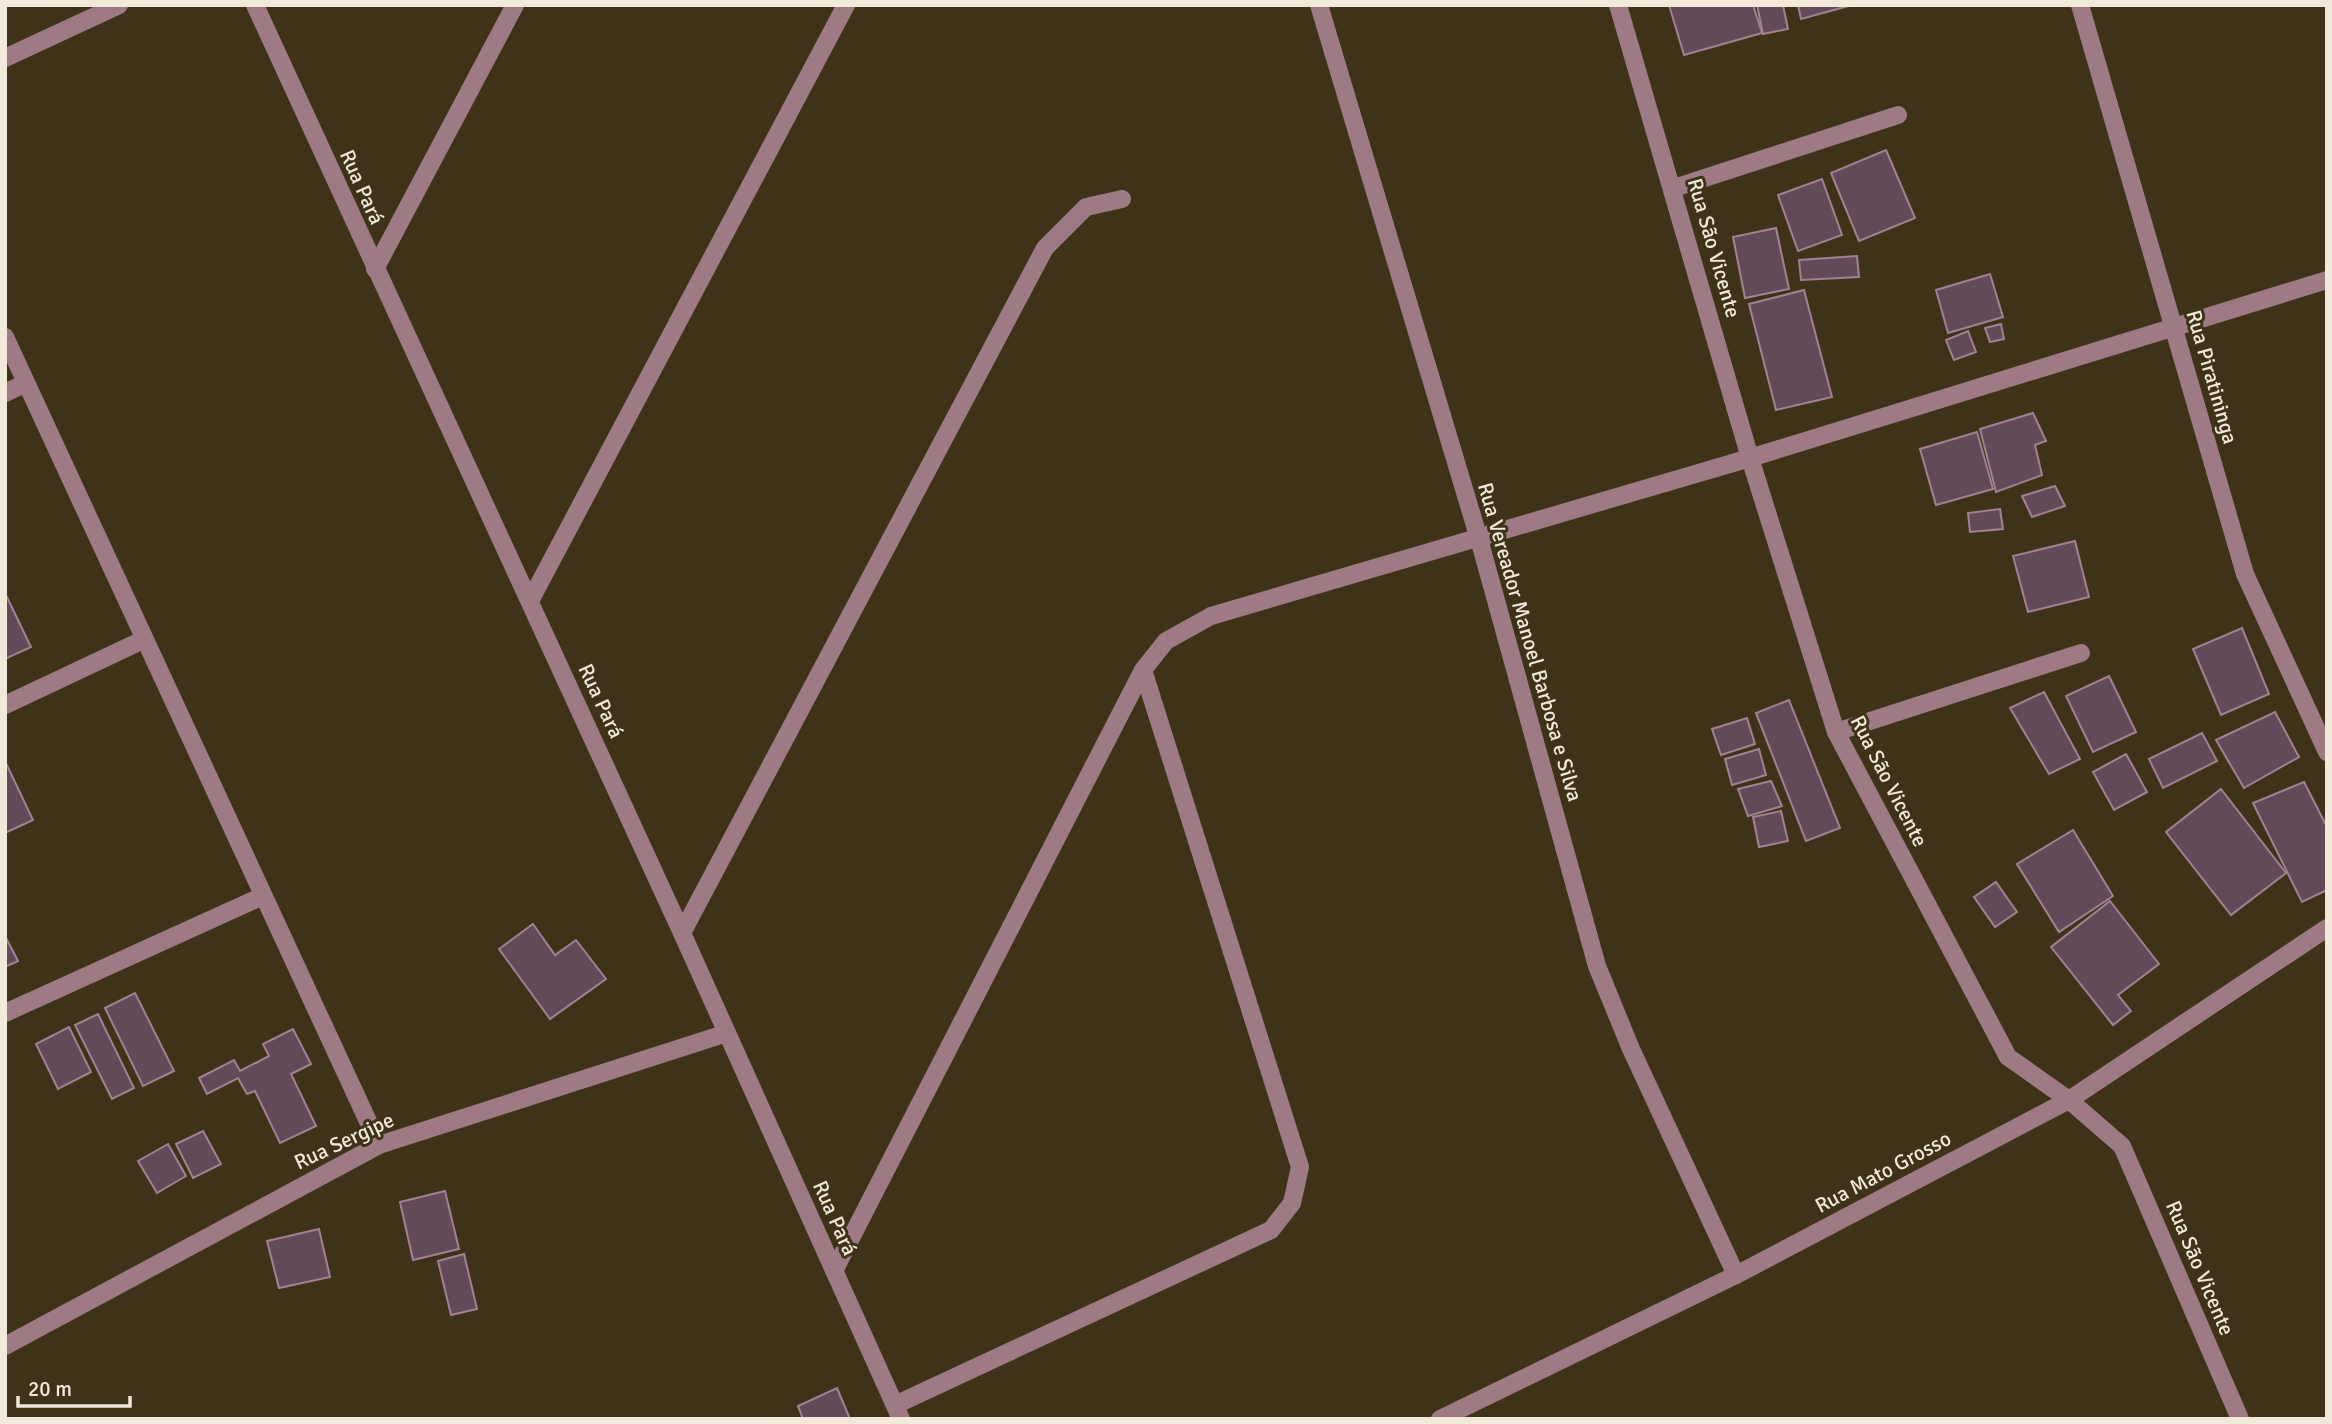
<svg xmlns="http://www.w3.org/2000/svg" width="2332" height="1424" viewBox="0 0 2332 1424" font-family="Signika,sans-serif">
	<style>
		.building { fill: #644a59; stroke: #a08293; stroke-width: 2 }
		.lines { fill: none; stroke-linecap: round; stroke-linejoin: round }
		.minor { stroke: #9e7b84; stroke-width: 18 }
		.labels { text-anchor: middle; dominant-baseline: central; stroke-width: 6; stroke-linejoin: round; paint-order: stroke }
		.street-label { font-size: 21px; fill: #f2e9da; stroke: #403219 }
	</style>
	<rect width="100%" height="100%" fill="#403219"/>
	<!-- building -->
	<g class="building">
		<path d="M1669,5H1753L1762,33L1684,55Z"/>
		<path d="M1757,5H1783L1788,29L1763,34Z"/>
		<path d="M1798,5H1852L1801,19Z"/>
		<path d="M1886,150L1915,218L1859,241L1831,173Z"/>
		<path d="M1822,179L1842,235L1798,251L1778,195Z"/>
		<path d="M1776,228L1789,289L1745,298L1733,237Z"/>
		<path d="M1857,256L1859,277L1801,280L1799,260Z"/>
		<path d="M1990,274L2003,317L1948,333L1936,290Z"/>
		<path d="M1804,290L1832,397L1776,410L1749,304Z"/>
		<path d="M2001,324L2004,339L1990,342L1985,328Z"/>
		<path d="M1968,331L1976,352L1954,360L1946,340Z"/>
		<path d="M2033,413L2046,441L2035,445L2042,475L1996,492L1980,429Z"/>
		<path d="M1977,432L1993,489L1936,505L1920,449Z"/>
		<path d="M2055,486L2065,506L2032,517L2022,496Z"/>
		<path d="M2000,509L2003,529L1970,532L1968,513Z"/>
		<path d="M2075,541L2089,597L2028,612L2013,556Z"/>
		<path d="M5,593L31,647L5,659Z"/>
		<path d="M2242,628L2269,694L2221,715L2193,649Z"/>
		<path d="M2109,676L2136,732L2093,752L2066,696Z"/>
		<path d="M2044,692L2080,759L2049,774L2010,708Z"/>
		<path d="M1789,700L1840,828L1806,841L1756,713Z"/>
		<path d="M2275,712L2299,757L2244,788L2216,740Z"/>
		<path d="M1747,718L1755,744L1721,755L1712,729Z"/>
		<path d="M2202,733L2217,761L2163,788L2149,759Z"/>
		<path d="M1759,749L1766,775L1732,785L1725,759Z"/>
		<path d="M2126,754L2147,792L2114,810L2093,772Z"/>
		<path d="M5,761L33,820L5,833Z"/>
		<path d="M1771,781L1782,806L1748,816L1738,789Z"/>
		<path d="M2304,782L2327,827V890L2302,902L2253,803Z"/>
		<path d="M2221,789L2286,873L2231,915L2166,832Z"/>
		<path d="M1781,811L1788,841L1759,847L1753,817Z"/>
		<path d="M2073,830L2113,896L2059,932L2017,864Z"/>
		<path d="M1996,882L2017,912L1995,927L1974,897Z"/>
		<path d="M2110,901L2159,964L2118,995L2131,1011L2113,1025L2051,947Z"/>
		<path d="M533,924L555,955L576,940L606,979L550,1019L499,949Z"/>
		<path d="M5,936L18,961L5,967Z"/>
		<path d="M135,993L174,1071L143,1086L105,1008Z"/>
		<path d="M98,1014L134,1088L112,1099L75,1025Z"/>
		<path d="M69,1027L91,1072L58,1089L36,1044Z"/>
		<path d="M293,1029L311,1064L291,1074L316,1126L280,1143L255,1091L247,1094L238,1078L207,1094L199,1078L234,1060L240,1071L269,1056L263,1044Z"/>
		<path d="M203,1131L221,1164L193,1178L176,1144Z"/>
		<path d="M168,1144L186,1176L157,1193L138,1161Z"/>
		<path d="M445,1191L459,1249L413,1260L400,1202Z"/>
		<path d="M319,1229L330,1277L279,1288L267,1241Z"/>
		<path d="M464,1254L477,1309L451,1315L438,1261Z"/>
		<path d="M837,1388L850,1419H803L798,1406Z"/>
	</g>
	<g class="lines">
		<!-- minor -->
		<g class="minor">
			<path d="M255,5L682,933L901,1419"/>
			<path d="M1319,5L1479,539L1597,966L1631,1049L1736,1275"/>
			<path d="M1618,5L1750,458L1836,732L2008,1057L2069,1100L2122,1146L2240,1419"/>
			<path d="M2080,5L2245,574L2327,752"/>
			<path d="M5,58L119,5"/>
			<path d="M1674,188L1898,115"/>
			<path d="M375,269L515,5"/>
			<path d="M5,337L379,1145"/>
			<path d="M5,393L26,383"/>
			<path d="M530,601L846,5"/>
			<path d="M5,705L143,640"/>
			<path d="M1836,732L2081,653"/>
			<path d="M682,933L1045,248L1086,207L1122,199"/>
			<path d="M5,1013L263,896"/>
			<path d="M834,1271L1143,670L1166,641L1211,616L1750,458L2327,280"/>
			<path d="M5,1346L379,1145L727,1033"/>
			<path d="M895,1405L1271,1230L1292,1203L1300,1167L1143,670"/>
			<path d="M1440,1419L1736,1275L2069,1100L2327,928"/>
		</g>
	</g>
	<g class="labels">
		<!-- street labels -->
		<g class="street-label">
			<text transform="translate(362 187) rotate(66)">Rua Pará</text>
			<text transform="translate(1714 248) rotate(74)">Rua São Vicente</text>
			<text transform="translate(2212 377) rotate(74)">Rua Piratininga</text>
			<text transform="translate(1530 642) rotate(74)">Rua Vereador Manoel Barbosa e Silva</text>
			<text transform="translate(601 701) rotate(65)">Rua Pará</text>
			<text transform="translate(1889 781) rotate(63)">Rua São Vicente</text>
			<text transform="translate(344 1141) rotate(-25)">Rua Sergipe</text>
			<text transform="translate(1883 1172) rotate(-28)">Rua Mato Grosso</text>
			<text transform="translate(835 1218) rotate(66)">Rua Pará</text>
			<text transform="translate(2200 1268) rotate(67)">Rua São Vicente</text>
		</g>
	</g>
	<!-- border -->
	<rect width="2332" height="1424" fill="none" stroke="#f2e9da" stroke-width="14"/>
	<!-- scale -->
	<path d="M18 1396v10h112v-10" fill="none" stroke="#f2e9da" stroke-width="3.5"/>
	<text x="28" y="1396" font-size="21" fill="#f2e9da" stroke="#403219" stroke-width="5" paint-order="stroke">20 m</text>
</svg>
